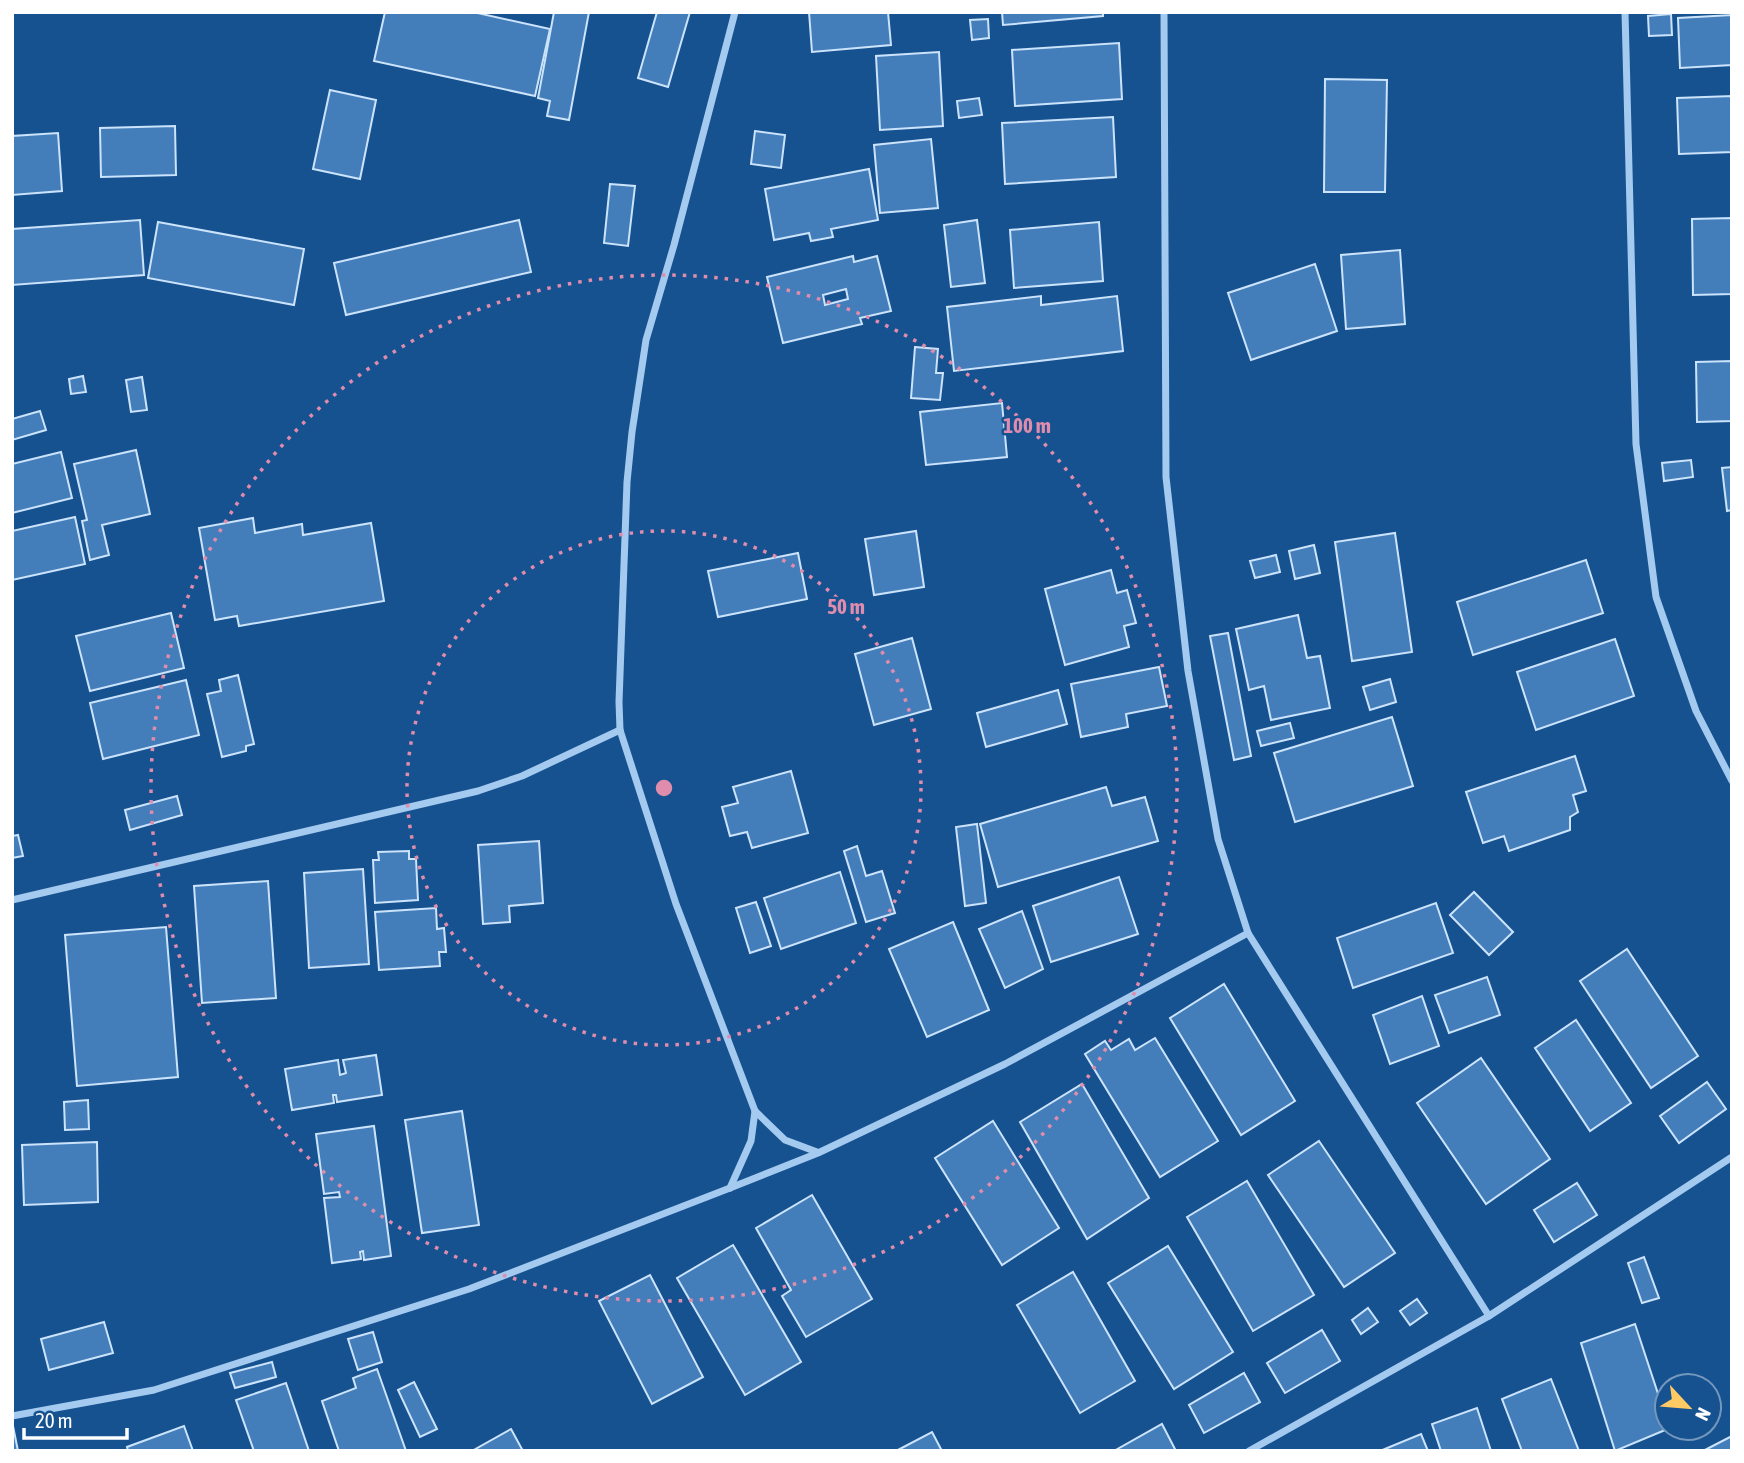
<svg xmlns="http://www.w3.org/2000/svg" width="1744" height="1463" viewBox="0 0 1744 1463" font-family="'Asap Condensed',sans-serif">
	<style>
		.building { fill: #447eba; stroke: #cbe3fb; stroke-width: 2; fill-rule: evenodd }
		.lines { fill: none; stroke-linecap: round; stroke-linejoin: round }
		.minor { stroke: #a4caf0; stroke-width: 7 }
		.ring { fill: none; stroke: #e08cad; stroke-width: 3.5; stroke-dasharray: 3.5 7 }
		.centre { fill: #e08cad; stroke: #175290; stroke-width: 3.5 }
		.ring-label { font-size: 21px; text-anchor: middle; font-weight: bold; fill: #e08cad; stroke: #175290; stroke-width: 5; stroke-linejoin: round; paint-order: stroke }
	</style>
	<rect width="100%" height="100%" fill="#175290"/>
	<!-- building -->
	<g class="building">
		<path d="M385,12H473L550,29L535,96L374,61Z"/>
		<path d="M554,12H589L569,120L547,116L550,101L538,98Z"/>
		<path d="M657,12H690L668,87L638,78Z"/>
		<path d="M809,12H888L891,45L812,52Z"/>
		<path d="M1002,12H1103V16L1003,25Z"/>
		<path d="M1671,14L1672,35L1649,36L1648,16Z"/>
		<path d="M1732,15V65L1680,68L1678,18Z"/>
		<path d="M988,19L989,38L972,40L970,20Z"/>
		<path d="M1119,43L1122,99L1015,106L1012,50Z"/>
		<path d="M939,52L943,126L880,130L876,56Z"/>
		<path d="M1325,79L1387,80L1385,192H1324Z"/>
		<path d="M330,90L376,100L360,179L313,169Z"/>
		<path d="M1732,96V152L1679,154L1677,98Z"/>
		<path d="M979,98L982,115L959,118L957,101Z"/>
		<path d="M1113,117L1116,177L1005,184L1002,123Z"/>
		<path d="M175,126L176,175L101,177L100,128Z"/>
		<path d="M755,131L785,135L781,168L751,164Z"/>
		<path d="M58,133L62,191L12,195V136Z"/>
		<path d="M931,139L938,208L880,213L874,145Z"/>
		<path d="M869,169L878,220L831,229L833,237L811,241L809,233L774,240L765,189Z"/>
		<path d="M610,184L635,186L628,246L604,243Z"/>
		<path d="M1732,218V294L1693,295L1692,219Z"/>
		<path d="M140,220L144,275L12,285V229Z"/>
		<path d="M519,220L531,272L346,315L334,263Z"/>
		<path d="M977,220L985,283L951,287L944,225Z"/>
		<path d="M158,222L304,249L294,305L148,278Z"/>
		<path d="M1099,222L1103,281L1014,288L1010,230Z"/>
		<path d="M1400,250L1405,324L1346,329L1341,255Z"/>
		<path d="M853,256L854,262L877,256L891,311L860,318L862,324L783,343L767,277ZM846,289L848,299L825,305L823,295Z"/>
		<path d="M1315,264L1337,331L1251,360L1228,293Z"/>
		<path d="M1041,296V305L1117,296L1123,351L954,371L947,307Z"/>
		<path d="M915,347L938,349L936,373H943L940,400L911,398Z"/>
		<path d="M1732,361V421L1697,422L1696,362Z"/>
		<path d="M83,376L86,392L71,394L69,379Z"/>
		<path d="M142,377L147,410L131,412L126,380Z"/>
		<path d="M1002,403L1007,457L926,465L920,412Z"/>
		<path d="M40,411L46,430L12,440V419Z"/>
		<path d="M136,450L150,514L102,525L109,555L90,560L82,521L87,520L74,464Z"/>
		<path d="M61,452L72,498L12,513V464Z"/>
		<path d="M1691,460L1693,477L1664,481L1662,463Z"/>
		<path d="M1732,467V510L1727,511L1722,468Z"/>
		<path d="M75,517L85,564L12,580V531Z"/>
		<path d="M253,518L255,533L302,524L303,535L371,523L384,601L239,626L237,616L215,620L199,528Z"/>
		<path d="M916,531L924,587L874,595L865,539Z"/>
		<path d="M1395,533L1412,652L1352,661L1335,542Z"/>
		<path d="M1314,545L1320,573L1295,579L1289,551Z"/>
		<path d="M798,553L807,599L718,617L708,571Z"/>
		<path d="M1276,555L1280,572L1255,578L1250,561Z"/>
		<path d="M1586,560L1603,613L1473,655L1457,602Z"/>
		<path d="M1111,570L1117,593L1127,590L1136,623L1124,626L1129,647L1065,665L1045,589Z"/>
		<path d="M171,613L184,668L90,691L76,636Z"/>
		<path d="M1298,615L1307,658L1320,656L1330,708L1271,720L1264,686L1249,690L1236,629Z"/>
		<path d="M1228,633L1251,756L1234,760L1210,636Z"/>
		<path d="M912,638L931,709L874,725L855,654Z"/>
		<path d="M1615,639L1634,696L1536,730L1517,672Z"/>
		<path d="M1159,667L1167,706L1126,714L1128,727L1081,737L1071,684Z"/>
		<path d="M238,675L254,744L246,746V751L222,757L207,694L221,691L219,680Z"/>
		<path d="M1390,679L1396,702L1370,710L1363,687Z"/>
		<path d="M186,680L199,735L103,759L90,703Z"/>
		<path d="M1058,690L1067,724L986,747L977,713Z"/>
		<path d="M1392,717L1413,786L1295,822L1274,753Z"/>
		<path d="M1290,723L1294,738L1261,746L1257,731Z"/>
		<path d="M1575,756L1586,791L1573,795L1578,812L1570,817V830L1509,851L1504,836L1483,843L1466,792Z"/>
		<path d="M791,771L808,833L752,848L747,832L730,836L722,807L738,803L733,787Z"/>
		<path d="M1106,787L1112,806L1145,797L1158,841L998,887L980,824Z"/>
		<path d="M177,796L182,815L130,830L125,810Z"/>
		<path d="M977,824L986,903L965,906L956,827Z"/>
		<path d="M18,835L23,856L12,858V836Z"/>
		<path d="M539,841L543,903L509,906L510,922L483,924L478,845Z"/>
		<path d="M857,846L866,876L882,871L895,913L866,922L844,851Z"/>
		<path d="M409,851V859H416L418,900L375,903L373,860H379L378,852Z"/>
		<path d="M363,869L369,964L309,968L304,873Z"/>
		<path d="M840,872L856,923L781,949L764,898Z"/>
		<path d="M1119,877L1138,934L1051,962L1033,906Z"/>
		<path d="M268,881L276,998L202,1003L194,886Z"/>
		<path d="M1474,892L1513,932L1489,955L1450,915Z"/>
		<path d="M756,902L771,946L750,953L736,908Z"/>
		<path d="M1436,903L1453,953L1353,988L1337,938Z"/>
		<path d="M436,908L437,929L444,928L446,952H439L440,966L379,970L375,912Z"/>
		<path d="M1022,911L1043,969L1005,988L979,929Z"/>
		<path d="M953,922L989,1010L927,1037L889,949Z"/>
		<path d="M166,927L178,1077L77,1086L65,935Z"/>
		<path d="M1627,949L1698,1056L1651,1088L1580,981Z"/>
		<path d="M1487,977L1500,1015L1449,1033L1435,995Z"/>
		<path d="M1224,984L1295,1101L1241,1135L1170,1018Z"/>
		<path d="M1422,996L1439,1046L1390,1064L1373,1015Z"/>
		<path d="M1576,1020L1631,1103L1590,1131L1535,1048Z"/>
		<path d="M1155,1038L1218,1141L1160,1177L1085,1054L1105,1041L1111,1050L1129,1039L1135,1050Z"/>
		<path d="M376,1055L382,1095L337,1102L336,1095H333L334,1103L292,1110L285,1069L338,1060L340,1075L346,1073L343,1060Z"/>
		<path d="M1481,1058L1550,1159L1486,1204L1417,1103Z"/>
		<path d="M1707,1082L1726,1109L1679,1143L1660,1116Z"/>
		<path d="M1082,1084L1149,1198L1087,1239L1020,1122Z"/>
		<path d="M88,1100L89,1129L65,1130L64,1102Z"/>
		<path d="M462,1111L479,1225L422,1233L405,1120Z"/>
		<path d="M993,1121L1059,1228L1002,1265L935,1158Z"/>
		<path d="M374,1126L391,1256L364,1260L363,1251L360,1252L361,1259L332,1263L324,1198L340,1197L339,1192L324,1194L316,1134Z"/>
		<path d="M1319,1141L1395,1253L1344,1287L1268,1175Z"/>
		<path d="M97,1142L98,1202L24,1205L22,1145Z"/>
		<path d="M1247,1181L1314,1295L1253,1331L1187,1217Z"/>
		<path d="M1577,1183L1597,1215L1554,1242L1534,1210Z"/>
		<path d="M812,1195L872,1299L806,1337L782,1296L791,1290L756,1228Z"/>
		<path d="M733,1245L801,1362L745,1395L677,1278Z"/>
		<path d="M1168,1246L1233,1352L1174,1389L1108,1283Z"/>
		<path d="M1644,1257L1659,1298L1642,1303L1628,1263Z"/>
		<path d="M1073,1272L1135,1381L1080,1413L1017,1305Z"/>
		<path d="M650,1275L703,1377L652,1404L599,1301Z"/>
		<path d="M1417,1299L1427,1313L1410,1325L1400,1311Z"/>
		<path d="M1368,1308L1378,1322L1361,1334L1352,1320Z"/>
		<path d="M104,1322L113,1353L49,1370L41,1339Z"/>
		<path d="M1635,1324L1667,1421V1428H1670L1615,1451L1581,1343Z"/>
		<path d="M1322,1330L1340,1361L1285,1393L1267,1363Z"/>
		<path d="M373,1332L382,1362L358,1370L348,1339Z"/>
		<path d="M272,1362L276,1377L235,1388L230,1373Z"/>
		<path d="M377,1369L406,1451H339L322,1401L356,1388L353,1378Z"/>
		<path d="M1244,1373L1260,1402L1204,1433L1189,1405Z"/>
		<path d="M1551,1379L1579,1451H1522L1502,1399Z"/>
		<path d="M414,1382L437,1429L420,1437L398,1390Z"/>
		<path d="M286,1383L309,1451H254L236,1400Z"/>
		<path d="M1477,1408L1491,1451H1441L1432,1424Z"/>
		<path d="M1162,1424L1176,1451H1114Z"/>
		<path d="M13,1426L18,1451H12Z"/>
		<path d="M184,1426L193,1451H128L127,1447Z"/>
		<path d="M511,1429L523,1451H472Z"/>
		<path d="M932,1432L942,1451H896Z"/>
		<path d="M1421,1434L1428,1451H1380Z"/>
		<path d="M1732,1436V1451H1703Z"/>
	</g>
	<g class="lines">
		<!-- minor -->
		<g class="minor">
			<path d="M735,12L674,245L646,340L632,432L627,482L619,702L620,730L676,904L755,1111L785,1140L817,1152"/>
			<path d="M1164,12L1166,477L1188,671L1218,839L1248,933L1489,1316"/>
			<path d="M1625,12L1636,444L1656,597L1696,711L1732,781"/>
			<path d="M12,900L478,791L522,776L620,730"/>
			<path d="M730,1188L751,1141L755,1111"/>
			<path d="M12,1416L154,1390L469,1289L730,1188L818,1153L1005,1064L1248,933"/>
			<path d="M1249,1451L1489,1316L1732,1157"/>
		</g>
	</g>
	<!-- distance rings -->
	<g class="ring">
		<circle cx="664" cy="788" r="257"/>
		<circle cx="664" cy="788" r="513"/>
	</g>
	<circle cx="664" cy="788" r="10" class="centre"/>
	<g class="ring-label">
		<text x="1027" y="433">100 m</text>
		<text x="846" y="614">50 m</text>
	</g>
	<!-- border -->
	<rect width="1744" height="1463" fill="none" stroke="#ffffff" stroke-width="28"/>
	<!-- north arrow -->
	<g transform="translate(1688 1407) rotate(116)"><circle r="33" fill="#175290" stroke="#7497bc" stroke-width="2"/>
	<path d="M0-5L12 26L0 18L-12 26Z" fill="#ffca63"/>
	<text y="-10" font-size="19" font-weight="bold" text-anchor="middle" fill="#ffffff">N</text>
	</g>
	<!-- scale -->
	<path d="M24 1428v10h103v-10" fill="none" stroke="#ffffff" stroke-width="3.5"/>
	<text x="35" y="1428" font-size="21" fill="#ffffff" stroke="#175290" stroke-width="5" paint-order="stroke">20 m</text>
</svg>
